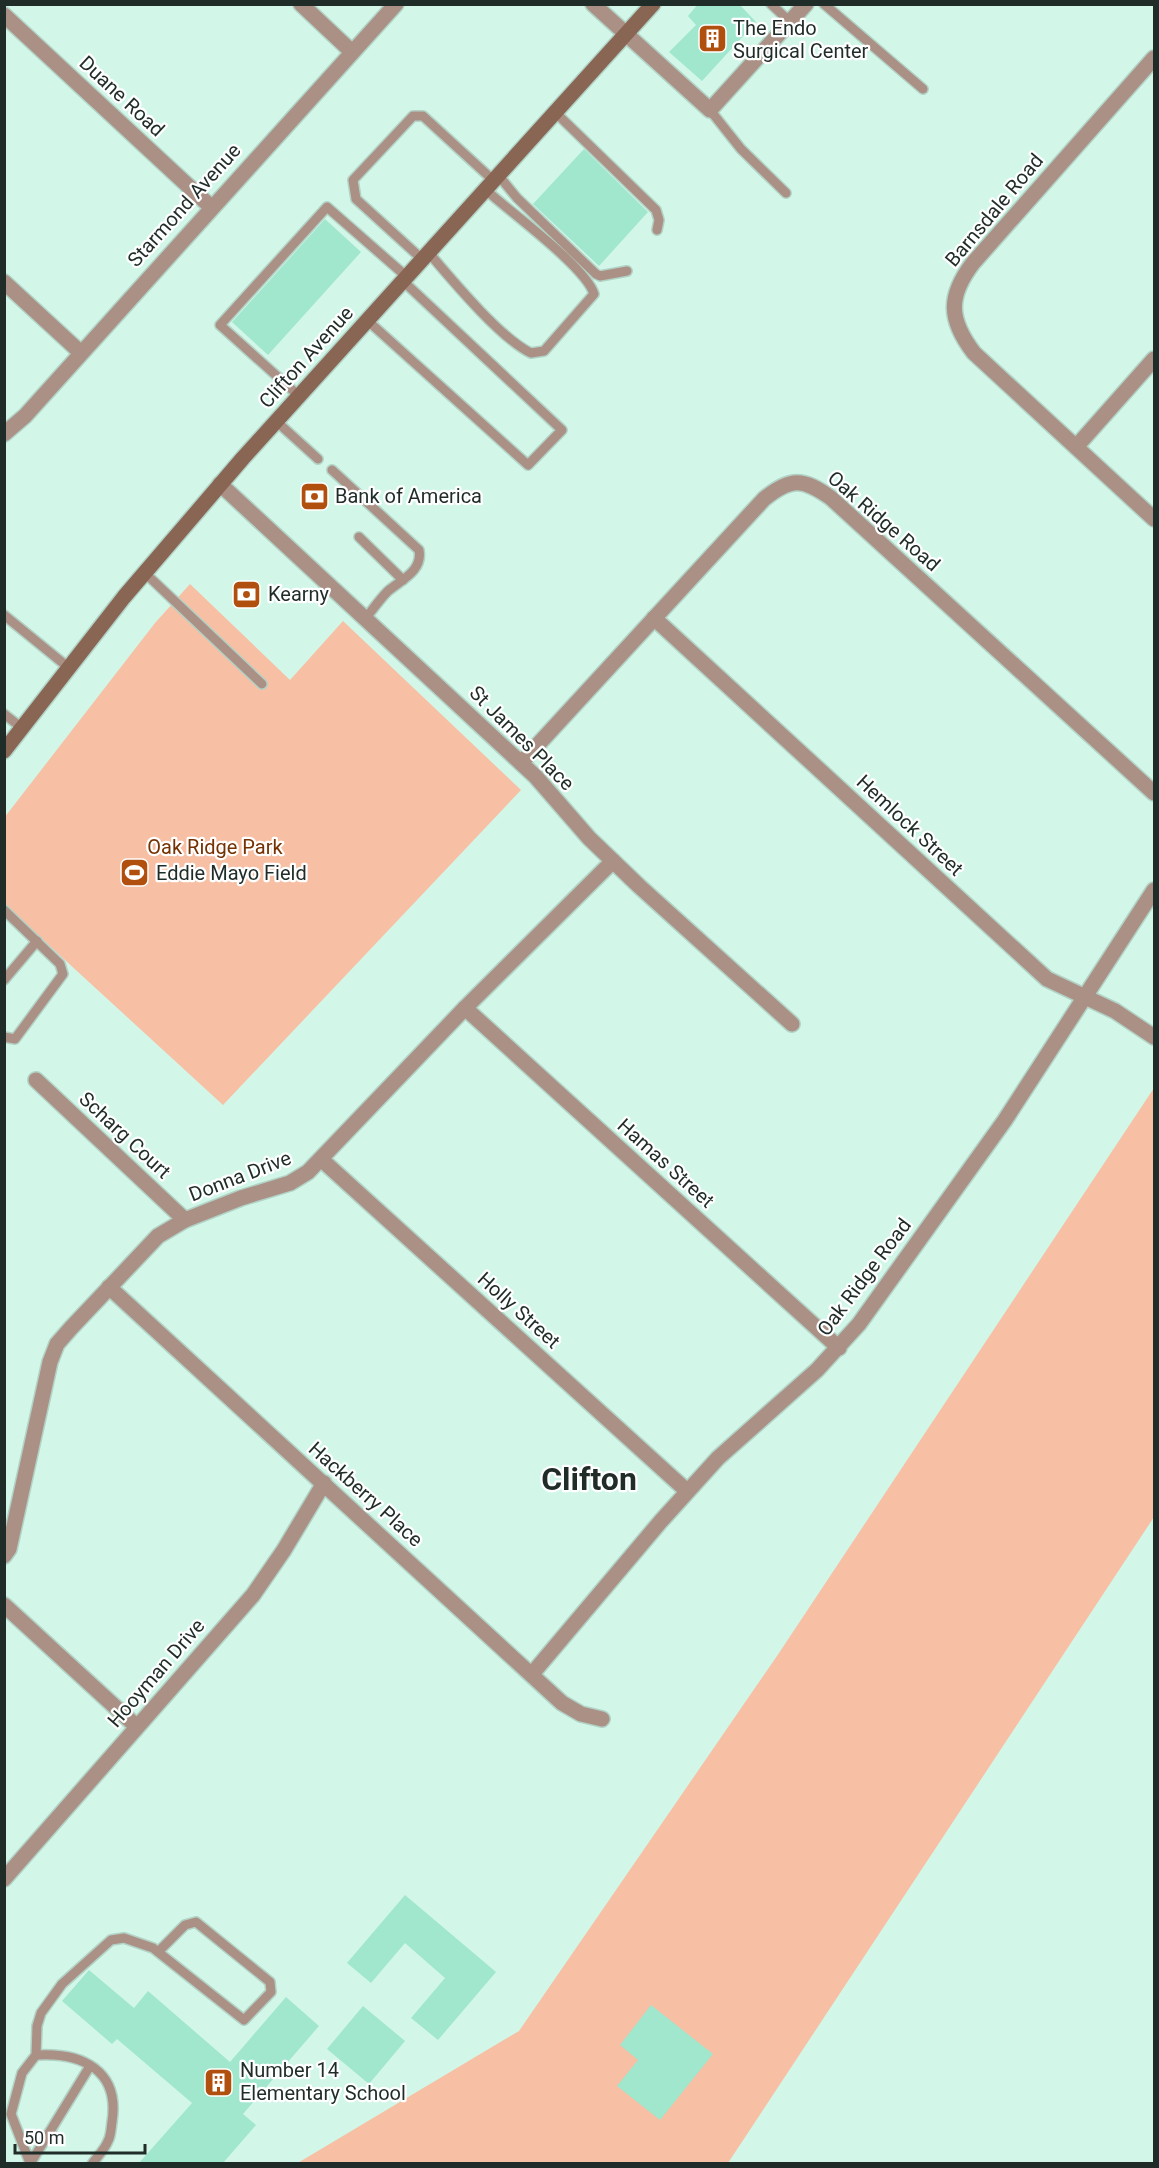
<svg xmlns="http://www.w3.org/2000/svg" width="1159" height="2168" viewBox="0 0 1159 2168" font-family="Roboto,sans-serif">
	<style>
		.green { fill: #f7bfa3 }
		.building { fill: #a0e7ce }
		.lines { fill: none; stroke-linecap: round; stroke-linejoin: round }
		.lane-casing { stroke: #b2d2c6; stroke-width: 12 }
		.street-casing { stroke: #b2d2c6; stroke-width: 18 }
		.secondary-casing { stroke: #b2d2c6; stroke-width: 18 }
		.lane { stroke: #ab9185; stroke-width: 9 }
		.street { stroke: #ab9185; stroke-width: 15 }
		.secondary { stroke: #896554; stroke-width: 15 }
		.labels { text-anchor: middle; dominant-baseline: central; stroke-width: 4.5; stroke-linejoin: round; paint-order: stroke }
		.poi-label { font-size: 20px; fill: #1f2c27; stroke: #fff; text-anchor: start }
		.street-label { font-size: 20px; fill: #1f2c27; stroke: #fff }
		.park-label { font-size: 20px; fill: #753102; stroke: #fff }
		.town-label { font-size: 32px; font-weight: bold; fill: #1f2c27; stroke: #fff }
	</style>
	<rect width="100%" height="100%" fill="#d2f7e9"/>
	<!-- green -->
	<g class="green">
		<path d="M190,584L290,680L343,621L521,790L223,1105L5,905L4,818L155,623Z"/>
		<path d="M1154,1088V1517L728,2163L296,2164L519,2031L779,1653Z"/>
	</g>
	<!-- building -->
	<g class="building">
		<path d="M698,4H739L756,22L702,81L669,52L696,25L688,16Z"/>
		<path d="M584,149L648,212L599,266L533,204Z"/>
		<path d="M325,219L361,252L268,355L232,322Z"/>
		<path d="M405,1895L496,1972L438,2040L411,2018L445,1978L405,1943L371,1983L347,1963Z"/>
		<path d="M89,1970L134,2008L148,1991L230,2062L286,1997L319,2026L243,2114L256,2125L223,2163H139L192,2103L117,2039L112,2044L62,2001Z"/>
		<path d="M651,2005L713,2054L660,2120L617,2086L638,2060L620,2045Z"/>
		<path d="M363,2006L405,2041L369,2084L327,2049Z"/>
	</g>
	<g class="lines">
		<defs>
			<g id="lane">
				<path d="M771,4L790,22"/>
				<path d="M824,4L923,89"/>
				<path d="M710,110L741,149L786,193"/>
				<path d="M556,113L656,210L659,220L657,230"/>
				<path d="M499,176L517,198L596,274L600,276L627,271"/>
				<path d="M429,253C452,280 501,339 531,353L544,351L594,294C586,267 510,212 486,190"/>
				<path d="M423,260L356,199L353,180L413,116H423L494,181"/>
				<path d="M368,321L528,465L562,430L403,281"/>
				<path d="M299,396L220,325L327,207L407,277"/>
				<path d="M276,421L318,459"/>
				<path d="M332,470L419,550C423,571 401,580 388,591C380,599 373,609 366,618"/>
				<path d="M359,537L403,580"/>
				<path d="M145,573L262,684"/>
				<path d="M4,615L69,668"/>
				<path d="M4,714L22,728"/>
				<path d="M4,910L60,964L63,974L15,1039L4,1037"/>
				<path d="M4,980L37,941"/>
				<path d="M36,2055C83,2052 120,2071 112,2122C111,2128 111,2136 108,2141C105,2149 97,2157 92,2164"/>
				<path d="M30,2163L11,2114L22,2073L36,2055L37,2026L41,2013L62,1984L111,1940L124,1938L153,1948L244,2020L271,1992L270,1982L196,1922L185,1925L158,1952"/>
				<path d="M30,2164L90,2066"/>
			</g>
			<g id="street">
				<path d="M301,4L352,52"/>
				<path d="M593,4L710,110L806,4"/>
				<path d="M4,15L211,207"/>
				<path d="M1154,58L973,263C948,296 948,319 974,353L1154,519"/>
				<path d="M4,282L80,352"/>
				<path d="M4,434L25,416L396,4"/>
				<path d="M1076,447L1154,359"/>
				<path d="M220,484L536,777L589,838L639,886L792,1024"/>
				<path d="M654,618L1047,979L1115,1011L1154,1037"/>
				<path d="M521,763L764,499C791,477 803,478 831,498L1154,793"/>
				<path d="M465,1008L839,1348"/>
				<path d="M36,1080L185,1220"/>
				<path d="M322,1160L687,1491"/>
				<path d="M109,1287L562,1703L581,1714L602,1719"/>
				<path d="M4,1556L9,1549L50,1362L57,1344L71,1328L158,1236L185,1220L241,1198L290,1183L308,1172L465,1008L613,861"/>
				<path d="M4,1605L136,1726"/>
				<path d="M532,1674L661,1521L718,1458L817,1370L859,1324L1005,1120L1154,890"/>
				<path d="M4,1879L253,1595L284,1550L324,1483"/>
			</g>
			<path id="secondary" d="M4,751L124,597L243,458L653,4"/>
		</defs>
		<!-- lane casing -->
		<use href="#lane" class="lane-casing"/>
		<!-- street casing -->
		<use href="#street" class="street-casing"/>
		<!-- secondary casing -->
		<use href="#secondary" class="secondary-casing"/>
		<!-- lane -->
		<use href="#lane" class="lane"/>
		<!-- street -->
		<use href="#street" class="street"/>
		<!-- secondary -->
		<use href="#secondary" class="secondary"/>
	</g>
	<!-- icons -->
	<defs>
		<symbol id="building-square" viewBox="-11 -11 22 22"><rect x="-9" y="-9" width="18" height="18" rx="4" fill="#b1500e" stroke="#fff"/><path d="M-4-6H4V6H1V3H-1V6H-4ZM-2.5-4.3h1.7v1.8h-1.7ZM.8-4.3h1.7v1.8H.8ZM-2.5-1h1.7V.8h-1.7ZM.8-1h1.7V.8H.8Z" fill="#fff"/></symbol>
		<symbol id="bank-square" viewBox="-11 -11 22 22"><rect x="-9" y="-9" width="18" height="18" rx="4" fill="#b1500e" stroke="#fff"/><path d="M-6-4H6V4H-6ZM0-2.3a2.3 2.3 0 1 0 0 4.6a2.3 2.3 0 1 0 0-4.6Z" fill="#fff"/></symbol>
		<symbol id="stadium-square" viewBox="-11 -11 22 22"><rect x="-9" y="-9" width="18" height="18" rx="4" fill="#b1500e" stroke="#fff"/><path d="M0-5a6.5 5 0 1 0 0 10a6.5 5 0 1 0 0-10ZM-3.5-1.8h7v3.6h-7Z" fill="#fff"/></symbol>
	</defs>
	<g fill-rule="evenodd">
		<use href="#building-square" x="696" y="22" width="33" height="33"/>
		<use href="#bank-square" x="298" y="480" width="33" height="33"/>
		<use href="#bank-square" x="230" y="578" width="33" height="33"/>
		<use href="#stadium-square" x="118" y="856" width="33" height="33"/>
		<use href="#building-square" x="202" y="2066" width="33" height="33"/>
	</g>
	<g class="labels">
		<!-- poi labels -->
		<g class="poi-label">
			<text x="733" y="28">The Endo<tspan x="733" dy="23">Surgical Center</tspan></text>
			<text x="335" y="496">Bank of America</text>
			<text x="268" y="594">Kearny</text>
			<text x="156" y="873">Eddie Mayo Field</text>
			<text x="240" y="2070">Number 14<tspan x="240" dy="23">Elementary School</tspan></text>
		</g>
		<!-- street labels -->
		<g class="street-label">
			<text transform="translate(122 96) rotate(43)">Duane Road</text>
			<text transform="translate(184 205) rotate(-48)">Starmond Avenue</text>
			<text transform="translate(994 210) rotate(-50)">Barnsdale Road</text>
			<text transform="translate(306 357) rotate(-48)">Clifton Avenue</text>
			<text transform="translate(884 521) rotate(41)">Oak Ridge Road</text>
			<text transform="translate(522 738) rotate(45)">St James Place</text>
			<text transform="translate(910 825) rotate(43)">Hemlock Street</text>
			<text transform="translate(125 1135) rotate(43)">Scharg Court</text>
			<text transform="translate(666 1163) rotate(42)">Hamas Street</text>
			<text transform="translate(240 1176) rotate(-21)">Donna Drive</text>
			<text transform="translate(864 1277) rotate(-53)">Oak Ridge Road</text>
			<text transform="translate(519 1310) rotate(42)">Holly Street</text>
			<text transform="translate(366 1494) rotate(42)">Hackberry Place</text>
			<text transform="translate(156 1673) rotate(-49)">Hooyman Drive</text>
		</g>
		<!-- park labels -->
		<g class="park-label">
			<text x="215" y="847">Oak Ridge Park</text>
		</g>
		<!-- town labels -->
		<g class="town-label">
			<text x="589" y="1479">Clifton</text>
		</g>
	</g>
	<!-- border -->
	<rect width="1159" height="2168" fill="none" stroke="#1f2c27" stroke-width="12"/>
	<!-- scale -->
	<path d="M15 2144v9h130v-9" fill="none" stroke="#1f2c27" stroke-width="3"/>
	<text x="24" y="2144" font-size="18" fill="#1f2c27" stroke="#ffffff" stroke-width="4.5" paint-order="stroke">50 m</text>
</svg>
